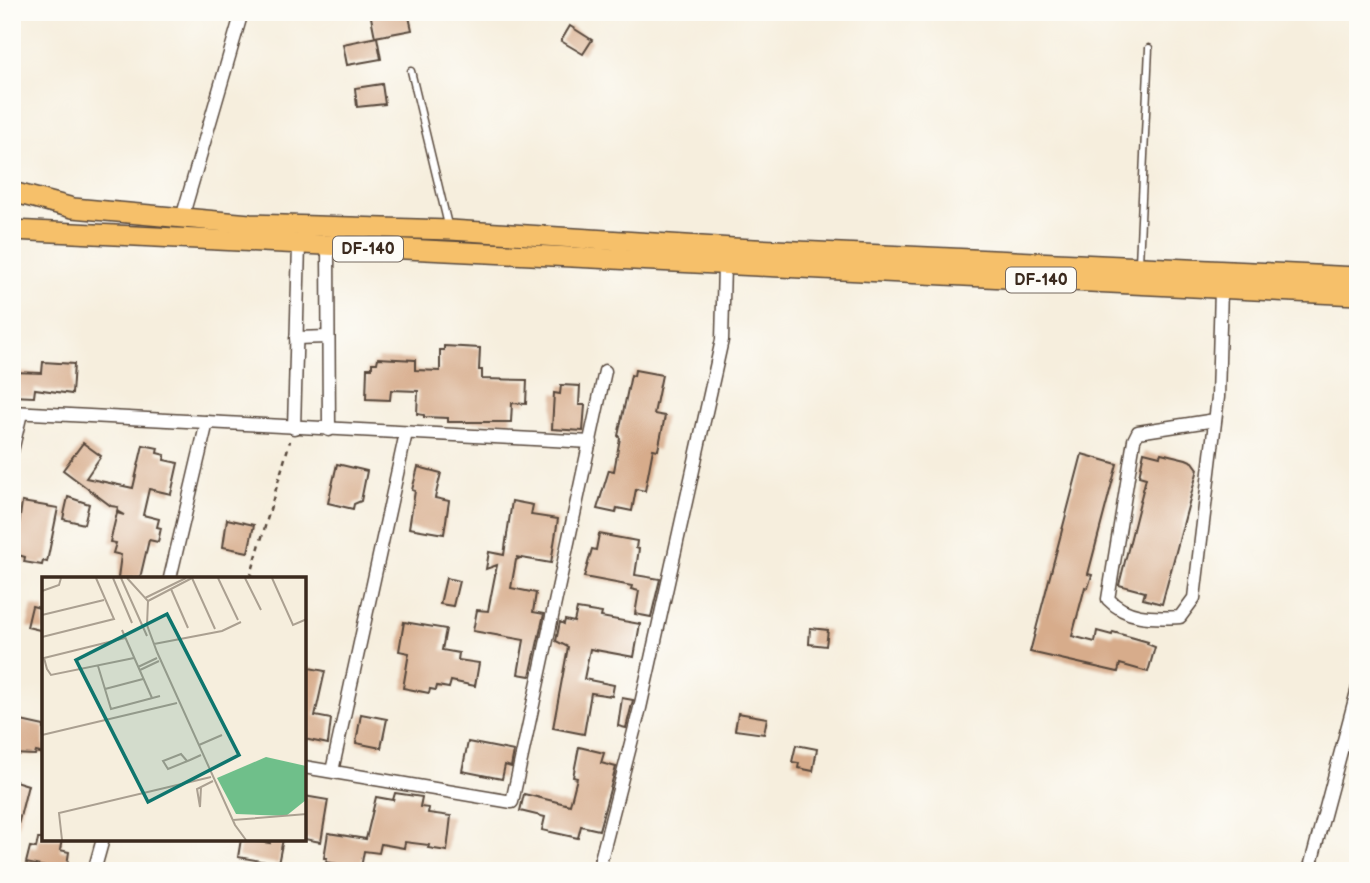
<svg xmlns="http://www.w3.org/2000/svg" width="1370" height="883" viewBox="0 0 1370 883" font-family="'Balsamiq Sans',sans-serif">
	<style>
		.building { fill: #d7ac8b }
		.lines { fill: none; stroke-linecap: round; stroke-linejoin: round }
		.lane-casing { stroke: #57473b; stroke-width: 9 }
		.street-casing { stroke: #57473b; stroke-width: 15 }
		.primary-casing { stroke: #57473b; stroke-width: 22 }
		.path { stroke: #57473b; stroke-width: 2.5; stroke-dasharray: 5 5; stroke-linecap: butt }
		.lane { stroke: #fff; stroke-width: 6 }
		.street { stroke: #fff; stroke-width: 12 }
		.primary { stroke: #f6c06b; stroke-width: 19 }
		.labels { text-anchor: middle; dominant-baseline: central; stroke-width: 5; stroke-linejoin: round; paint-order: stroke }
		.shield { fill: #fdfcf7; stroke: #75695f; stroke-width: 2 }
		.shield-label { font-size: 16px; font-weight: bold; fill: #3b2a1e }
		.inset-road { fill: none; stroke: #aba091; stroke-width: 2 }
		.view { fill: #0f766e; fill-opacity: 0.15; stroke: #0f766e; stroke-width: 3.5 }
		.inset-edge { fill: none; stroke: #3b2a1e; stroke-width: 3.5 }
	</style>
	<rect width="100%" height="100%" fill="#fdfcf7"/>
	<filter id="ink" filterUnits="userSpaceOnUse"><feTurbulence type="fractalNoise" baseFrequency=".0143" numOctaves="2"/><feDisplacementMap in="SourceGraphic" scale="14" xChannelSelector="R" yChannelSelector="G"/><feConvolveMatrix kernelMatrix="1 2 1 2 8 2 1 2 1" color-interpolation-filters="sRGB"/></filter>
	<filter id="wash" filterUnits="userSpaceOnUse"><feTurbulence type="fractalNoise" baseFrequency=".00686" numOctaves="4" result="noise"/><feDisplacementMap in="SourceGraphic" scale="28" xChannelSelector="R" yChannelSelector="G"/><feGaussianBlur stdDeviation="1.57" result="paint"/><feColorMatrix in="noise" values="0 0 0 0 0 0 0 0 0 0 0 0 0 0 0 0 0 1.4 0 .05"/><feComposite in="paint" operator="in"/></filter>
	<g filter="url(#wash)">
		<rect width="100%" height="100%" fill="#f6eedd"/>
		<g id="blocks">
			<!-- building -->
			<g class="building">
				<path d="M370,12H408L412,30L375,37Z"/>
				<path d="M570,26L592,40L583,54L561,41Z"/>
				<path d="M377,37L381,59L347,65L343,44Z"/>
				<path d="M382,84L385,104L357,107L355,88Z"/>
				<path d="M444,346L480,348L479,370H482V379L527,380L526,404L512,403L511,422H448V418L424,417V415L417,414L418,391L391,390L390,400L366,399L367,368H372V363H377L378,358L415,360V370L440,371V350H444Z"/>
				<path d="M43,362L74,364L72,394L35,389L34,397L12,396V372L42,373Z"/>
				<path d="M635,370L662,375L654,414L665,416L658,450L653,449L645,491L636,489L632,511L617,508L616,513L597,509L609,470L614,471L620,438L618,436L631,375L634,376Z"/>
				<path d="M561,385L580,386L579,405H585L583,431L552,429L554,393L560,394Z"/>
				<path d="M83,443L101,456L86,478L133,488L143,445L158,448L157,453L165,455L164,460L178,463L171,494L149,489L143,515L159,519L157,527L161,528L158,542L149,540L140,578H118L121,555L113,553L116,543L110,542L117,513L124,515L117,511L118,507L111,506L63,470Z"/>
				<path d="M1144,452L1160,456L1161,453L1186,459L1193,462L1198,469L1162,604L1143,599L1145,592L1119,585L1146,478L1139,476Z"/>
				<path d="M1082,454L1117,464L1088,574L1092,575L1088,588L1085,587L1072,636L1095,642L1097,631L1112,635L1113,632L1148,642L1147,644L1155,647L1148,672L1120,664L1118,672L1030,652Z"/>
				<path d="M337,464L367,471L361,501L354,504L353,509L328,503Z"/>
				<path d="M418,467L441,473L435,498L449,501L444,534L409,528L415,491L412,490Z"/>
				<path d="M68,497L89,504L84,524L63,519Z"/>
				<path d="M512,501L533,505L531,515L558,519L551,563L516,557L520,558L516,560L511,588L536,593L533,612L544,614L530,676L518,674L524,640L473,631L477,610L488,611L497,565L486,569L489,552L504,555Z"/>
				<path d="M22,502L58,508L47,562L43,561L42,565L24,562L25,557L15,554Z"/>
				<path d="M227,519L254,525L248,552L223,547Z"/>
				<path d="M599,534L637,541L636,548L639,549L635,575L660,579L651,617L635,614L639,591L631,589L632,586L584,577L592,549L596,550Z"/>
				<path d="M446,578L459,581L453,606L440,604Z"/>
				<path d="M32,606L44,609V631L27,627Z"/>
				<path d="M577,609L602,613L601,617L640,624L634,657L590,649L584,679L614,685L612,696L591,693L584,734L553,728L568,647L556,641L560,622L564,624L565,620L574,622Z"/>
				<path d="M404,622L446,629L442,650L459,653L458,660L479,663L475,686L451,681L449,688L437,686L436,690L430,689L429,693L403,688L409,653L399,651Z"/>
				<path d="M810,628L828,630L826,646L809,644Z"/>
				<path d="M304,667L325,671L315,716L331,719L328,744L304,739Z"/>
				<path d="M622,698L633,700L626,728L618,726Z"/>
				<path d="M738,713L767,718L764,734L735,730Z"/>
				<path d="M361,714L387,719L381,748L356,743Z"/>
				<path d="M12,719L44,726V754L36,752L35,755L12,754Z"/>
				<path d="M468,742L514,751L511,767L505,765L502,779L462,771Z"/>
				<path d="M796,745L817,749L813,771L798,768L799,763L792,762Z"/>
				<path d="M579,747L604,753L601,763L616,767L599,830L581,826L578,838L542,830L545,817L520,811L524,794L570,805L577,778L573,777Z"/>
				<path d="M15,781L28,785L17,829L12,828V792Z"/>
				<path d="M395,793L422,797L420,807L429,808L428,813L451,816L447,851L428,848L429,845L405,842L404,848L381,844L379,853L364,851L361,868L326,862L327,858H324L328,833L366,839L376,797L393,800Z"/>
				<path d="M304,796L328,800L321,842L304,839Z"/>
				<path d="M38,839H62L60,850L69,852L66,871H54L55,869L26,863L30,847L36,848Z"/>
				<path d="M241,839L270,843V839H283L278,864L238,857Z"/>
			</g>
		</g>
	</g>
	<g filter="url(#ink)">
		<use href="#blocks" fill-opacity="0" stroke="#57473b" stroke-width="2"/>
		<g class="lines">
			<defs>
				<g id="lane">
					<path d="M411,71L448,225"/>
					<path d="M1139,263L1149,48"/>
				</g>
				<g id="street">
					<path d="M182,218L242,12"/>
					<path d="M328,247L329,430"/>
					<path d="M296,338L328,337"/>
					<path d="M12,412L591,442"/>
					<path d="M1215,420L1138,432L1134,440L1108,599C1128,620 1153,618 1180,617L1194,598L1218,397L1221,289"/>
					<path d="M294,428L299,245"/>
					<path d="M12,451L21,413"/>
					<path d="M170,578L207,422"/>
					<path d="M304,767L512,802L605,371"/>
					<path d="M332,771L406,433"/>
					<path d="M94,871L103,839"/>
					<path d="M598,871L640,708L722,340L724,265"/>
					<path d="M1309,871L1358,688"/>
				</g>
				<g id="primary">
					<path d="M12,192L73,208L250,224L450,230L733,248L1358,277"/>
					<path d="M12,230L1358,295"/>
				</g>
			</defs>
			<!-- lane casing -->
			<use href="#lane" class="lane-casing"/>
			<!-- street casing -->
			<use href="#street" class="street-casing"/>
			<!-- primary casing -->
			<use href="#primary" class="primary-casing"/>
			<!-- path -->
			<path class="path" d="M250,578L290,441"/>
			<!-- lane -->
			<use href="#lane" class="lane"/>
			<!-- street -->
			<use href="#street" class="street"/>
			<!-- primary -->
			<use href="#primary" class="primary"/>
		</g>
	</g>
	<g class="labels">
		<!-- shield labels -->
		<g class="shield">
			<rect x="333" y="236.5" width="70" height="25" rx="5"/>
			<rect x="1006" y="267.5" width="70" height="25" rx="5"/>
		</g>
		<g class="shield-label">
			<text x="368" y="249">DF-140</text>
			<text x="1041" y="280">DF-140</text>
		</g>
	</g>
	<!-- overview -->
	<g transform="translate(42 577)">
		<rect width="264" height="264" fill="#f6eedd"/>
		<path d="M224,180L264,189V223L244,239L194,237L175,201Z" fill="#6fbf8a"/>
		<path class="inset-road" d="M71,1L90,46M79,1L105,59M85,1L106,24L105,48L115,75L193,248L204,263M150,1L173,52M176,1L196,43M203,1L219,33M230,1L251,48L265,42M129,12L146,51M0,14L17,8L19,1M103,21L144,1M106,24L150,1M0,38L62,23M80,53L110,121M0,60L72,42L54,1M83,61L2,81L5,92L9,98L92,81M112,67L180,54L199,45M56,89L69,132L118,119M96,90L115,81M98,93L117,84M63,112L101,102M0,158L135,126M157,168L180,158M145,184L139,177L121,184L126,192L148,183L159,178M159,210L158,230L155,212L171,204M191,243L265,237M20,263L17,236L169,200"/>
		<path class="view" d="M125,37L197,178L106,225L34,83Z"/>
		<rect width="264" height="264" class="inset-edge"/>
	</g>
	<!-- margin -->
	<rect width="1370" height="883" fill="none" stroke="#fdfcf7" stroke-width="42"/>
</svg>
